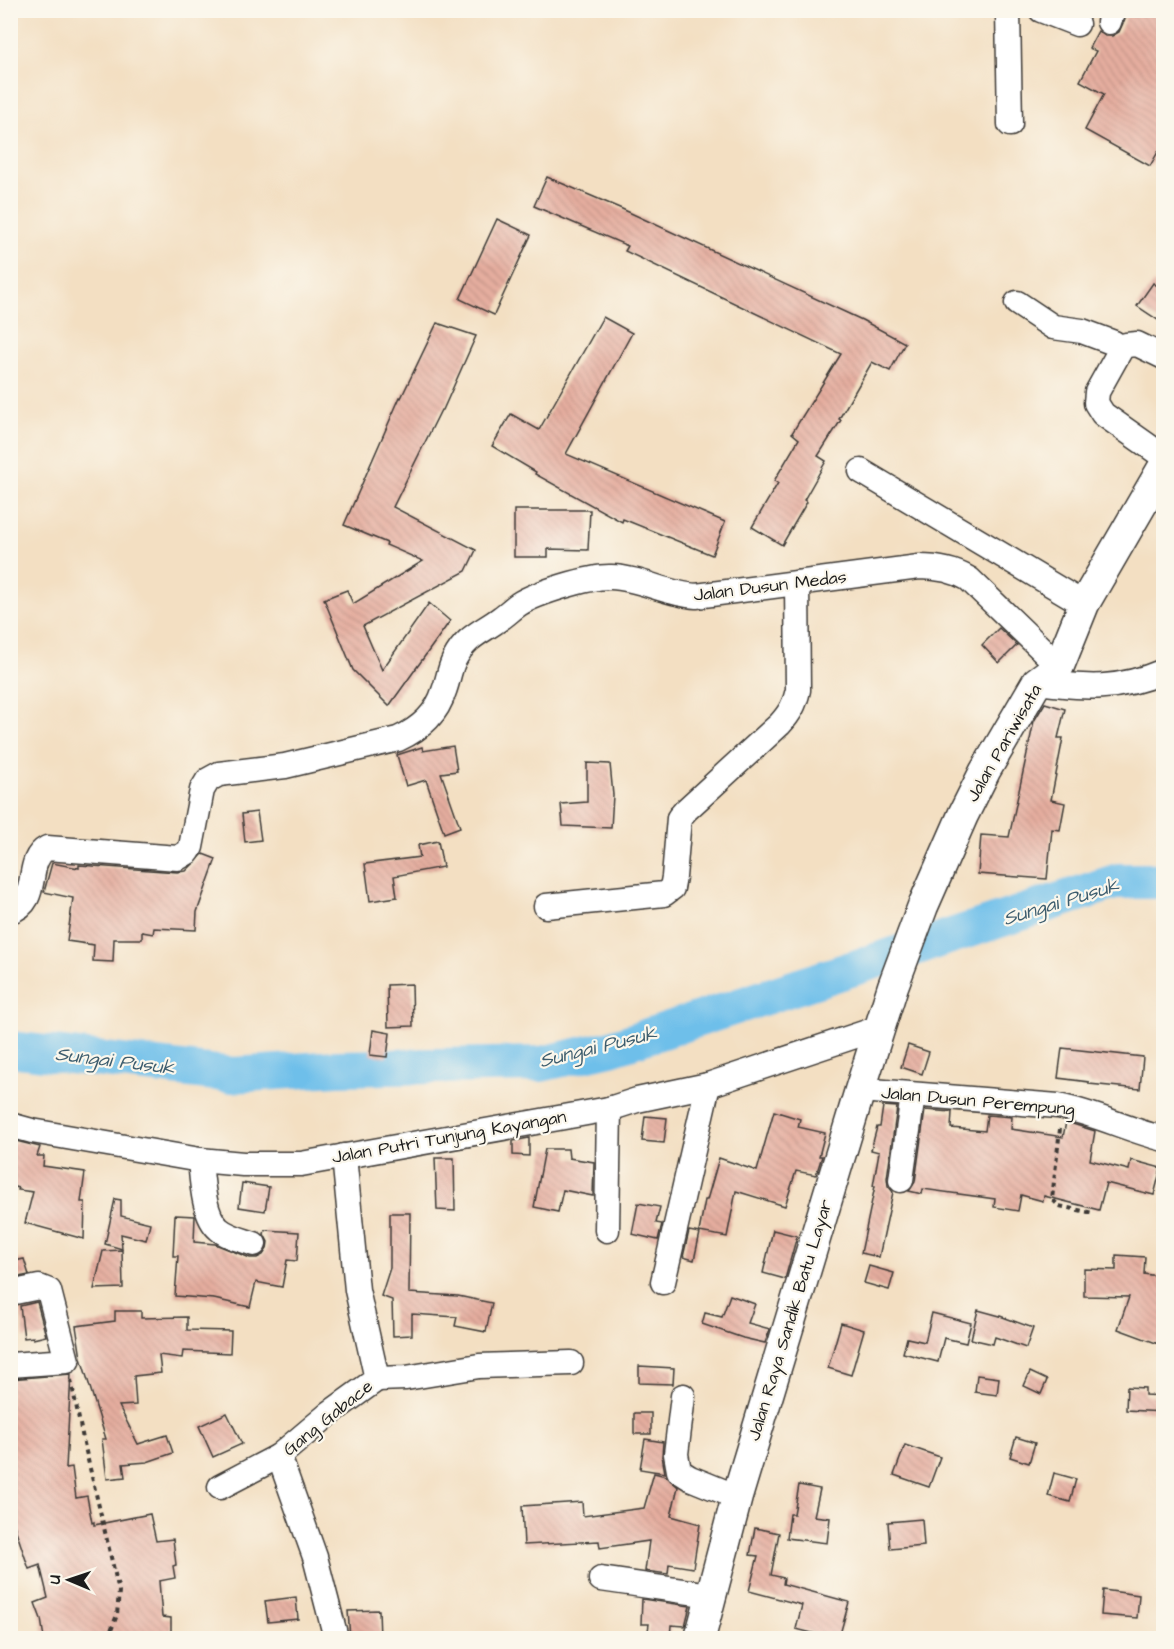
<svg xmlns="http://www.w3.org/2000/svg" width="1174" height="1649" viewBox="0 0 1174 1649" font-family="'Architects Daughter',sans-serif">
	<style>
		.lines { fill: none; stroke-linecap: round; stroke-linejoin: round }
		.river { stroke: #6ebfea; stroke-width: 36 }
		.building { fill: url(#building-back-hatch) }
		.minor-casing { stroke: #3c3935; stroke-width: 27 }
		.major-casing { stroke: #3c3935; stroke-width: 33 }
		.path { stroke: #3c3935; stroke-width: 4; stroke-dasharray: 4.5 4.5; stroke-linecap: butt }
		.minor { stroke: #fff; stroke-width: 24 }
		.major { stroke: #fff; stroke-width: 30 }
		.labels { text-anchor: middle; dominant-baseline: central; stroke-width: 4.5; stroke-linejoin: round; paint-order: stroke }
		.street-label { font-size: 18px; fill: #1c1c1c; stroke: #fbf7ec }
		.water-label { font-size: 20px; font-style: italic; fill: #3d5d6e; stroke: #fbf7ec }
	</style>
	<defs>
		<pattern id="building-back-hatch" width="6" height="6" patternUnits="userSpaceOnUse" patternTransform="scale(1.5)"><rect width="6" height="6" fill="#e5ad9f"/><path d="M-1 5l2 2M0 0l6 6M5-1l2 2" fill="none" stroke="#c49488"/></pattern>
	</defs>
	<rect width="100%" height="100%" fill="#fbf7ec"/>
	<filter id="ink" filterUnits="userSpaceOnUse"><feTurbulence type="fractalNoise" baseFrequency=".0167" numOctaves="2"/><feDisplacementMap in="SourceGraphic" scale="12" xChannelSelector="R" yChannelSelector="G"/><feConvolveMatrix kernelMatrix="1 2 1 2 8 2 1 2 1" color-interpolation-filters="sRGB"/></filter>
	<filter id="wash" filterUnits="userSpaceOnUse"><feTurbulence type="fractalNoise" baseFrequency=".008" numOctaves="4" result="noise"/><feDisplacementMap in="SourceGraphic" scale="24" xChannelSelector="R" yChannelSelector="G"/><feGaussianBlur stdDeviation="1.35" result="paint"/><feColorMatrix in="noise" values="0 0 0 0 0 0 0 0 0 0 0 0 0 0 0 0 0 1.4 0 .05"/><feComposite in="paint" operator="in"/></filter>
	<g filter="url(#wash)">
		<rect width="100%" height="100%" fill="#f3dfc2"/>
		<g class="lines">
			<!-- river -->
			<path class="river" d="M10,1049L233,1075L337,1068L541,1064L611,1048L1118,881H1164"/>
		</g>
		<g id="blocks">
			<!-- building -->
			<g class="building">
				<path d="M1129,10H1164V155L1158,152L1150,166L1085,130L1104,94L1080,81L1096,51L1089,48L1098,31L1105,36H1112L1119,32Z"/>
				<path d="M547,177L622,209L862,320L905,343L890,371L872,362L839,419L841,420L818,456L826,461L804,500L807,502L782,545L752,527L778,483L774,481L799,439L792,433L841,354L625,251L628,246L534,206Z"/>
				<path d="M497,219L531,235L494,315L460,299Z"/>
				<path d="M1153,283L1164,290V324L1137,306Z"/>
				<path d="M603,317L632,333L566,454L725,522L712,555L623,519L622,522L535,474L536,472L492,446L511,414L539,430Z"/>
				<path d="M437,323L476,336L443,410H441L393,507L476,550L466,571L363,626L382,670L429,603L450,621L389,706L353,670L324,599L347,590L353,604L423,561L386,545L387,543L344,525L400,397L401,398Z"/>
				<path d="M514,510H590L588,550L548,549V557H514Z"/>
				<path d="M999,628L1017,645L999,663L982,645Z"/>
				<path d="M1045,703L1065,709L1058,738H1063L1051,800L1065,803L1060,830L1052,829L1047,879L978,874L981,835L1009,837L1034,721Z"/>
				<path d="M453,746L457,771L441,773L460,827L444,833L426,780L406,786L397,755L422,747L423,751Z"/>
				<path d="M587,763L610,764L613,795L611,828L563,826L561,804L587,802Z"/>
				<path d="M257,812L261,840L245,842L242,814Z"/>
				<path d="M438,841L443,867L394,876L397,897L370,901L365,864L420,857L418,845Z"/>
				<path d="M203,854L216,859L197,912L196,930L154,928L153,934L142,932V939H114L113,962L93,961L94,945L67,941L73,898L44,892L52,863L79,868V865L177,872L186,871Z"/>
				<path d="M412,984L413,1026L388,1027L387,985Z"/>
				<path d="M373,1030L390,1033L387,1057L370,1055Z"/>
				<path d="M908,1045L929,1052L922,1074L901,1067Z"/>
				<path d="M1062,1048L1143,1057L1140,1089L1089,1084V1082L1058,1078Z"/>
				<path d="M883,1106L897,1107L887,1178L888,1186L893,1192L879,1257L861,1253L875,1186H873L879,1152L871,1150L877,1127H880Z"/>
				<path d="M925,1110L952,1112L951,1128L985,1131L987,1115L1012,1117L1011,1129L1063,1137L1066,1122L1095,1131L1090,1160L1129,1170L1131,1160L1161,1168L1154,1195L1106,1183L1099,1210L1044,1196L1043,1201L1021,1195L1018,1211L994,1207L995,1199L923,1189L922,1194L909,1191L915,1182Z"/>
				<path d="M774,1111L800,1119L798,1127L825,1133L819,1156H822L816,1175L796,1171L785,1206L736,1191L727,1237L699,1232L705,1200H707L719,1158L757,1171Z"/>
				<path d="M645,1116L667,1118L664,1143L642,1141Z"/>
				<path d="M529,1138V1156L513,1155V1141Z"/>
				<path d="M16,1141L40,1147L37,1156H44L43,1166L85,1172L81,1202H85L84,1239L25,1223L33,1192L18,1190L19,1188L10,1186V1143L15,1144Z"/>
				<path d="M545,1149H568L569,1158L594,1162L593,1196L563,1190L558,1212L534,1207Z"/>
				<path d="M435,1158H454L455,1211L437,1210Z"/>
				<path d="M242,1183L269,1187L265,1211L239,1207Z"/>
				<path d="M115,1199L121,1200V1216L150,1223L146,1240L121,1234L122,1249L105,1244Z"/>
				<path d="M638,1203L660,1207L656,1223L662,1224L658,1240L632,1234Z"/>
				<path d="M390,1213H410L409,1293L458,1296L492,1303L486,1332L455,1326L457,1317L412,1314V1335L393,1336L392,1300L381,1296L390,1268Z"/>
				<path d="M175,1215L195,1216L194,1242L215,1244L250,1258H257L263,1255L267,1249L268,1242L264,1234L265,1230L299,1232L297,1261L287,1260L282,1287L256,1282L250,1307L214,1299L175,1296L178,1256H173Z"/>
				<path d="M773,1230L797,1236L785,1279L763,1273Z"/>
				<path d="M689,1231L700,1233L694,1260L683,1257Z"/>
				<path d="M122,1250L123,1288L94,1289L103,1251Z"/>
				<path d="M1116,1255L1145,1257L1144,1274L1164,1277V1346L1118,1329L1129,1297L1084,1296V1269L1116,1270Z"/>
				<path d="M24,1259L29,1275L13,1278L10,1262Z"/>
				<path d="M869,1266L894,1273L889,1290L864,1283Z"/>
				<path d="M730,1295L755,1304L748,1323L770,1329L765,1343L743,1338L702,1324L705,1313L722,1317Z"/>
				<path d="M37,1302L46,1336L33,1339V1337L24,1338L20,1306Z"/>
				<path d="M978,1310L1000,1316L1033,1328L1026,1348L995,1337L993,1344L971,1339Z"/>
				<path d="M115,1311H141V1318L187,1317V1330L231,1331L230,1353L183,1351L182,1358L159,1355L161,1373L134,1376L136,1405L119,1406L138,1444L167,1435L173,1453L147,1462L123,1464L125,1477L107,1479L102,1439H106L81,1358L76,1326L115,1321Z"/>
				<path d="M932,1313L971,1323L966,1343L944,1338L938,1362L903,1353L907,1338L925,1342Z"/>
				<path d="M841,1323L864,1330L851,1375L828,1368Z"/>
				<path d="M639,1366L674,1368L673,1384L639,1383Z"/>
				<path d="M1030,1372L1047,1380L1041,1394L1024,1386Z"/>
				<path d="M71,1374L66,1468L72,1467L76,1498L87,1496L92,1523L94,1522V1525L150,1514L156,1541L173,1539L176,1565L173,1566L175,1578L159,1581L162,1617L171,1618V1638H44L41,1619L35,1603L48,1598L40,1565L29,1569L10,1513V1379Z"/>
				<path d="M977,1375L999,1378L997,1395L975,1392Z"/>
				<path d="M1127,1387L1145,1388V1395L1164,1396V1412L1126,1410Z"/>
				<path d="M227,1413L242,1444L213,1457L199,1426Z"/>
				<rect x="634" y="1413" width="17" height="21"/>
				<path d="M1016,1437L1035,1443L1029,1463L1010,1457Z"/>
				<path d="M645,1439L663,1442L662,1456L665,1473L640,1469Z"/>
				<path d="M905,1445L940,1457L929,1487L894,1475Z"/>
				<path d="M654,1473L666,1476L678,1487L671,1516L700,1524L693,1568L669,1564L668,1574L645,1571L649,1541L600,1548L599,1541L524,1545L522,1506L582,1502L583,1516L644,1508Z"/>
				<path d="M1054,1473L1076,1479L1070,1502L1048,1496Z"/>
				<path d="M799,1485L820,1489L814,1516L830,1518L827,1543L787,1538L790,1514H794Z"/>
				<path d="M922,1519L924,1546L890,1549L888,1522Z"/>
				<path d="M755,1528L779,1533L771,1575L784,1578L783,1584L849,1602L839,1638H832L796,1629L802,1605L749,1591L758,1556L750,1555Z"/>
				<path d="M1103,1590L1139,1595L1137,1618L1101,1615Z"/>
				<path d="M296,1597L298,1619L268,1622L265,1601Z"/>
				<path d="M642,1599L690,1606L685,1626L671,1625L670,1638H647L649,1624H641Z"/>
				<path d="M379,1610L380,1638H350L348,1611Z"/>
			</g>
		</g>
	</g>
	<g filter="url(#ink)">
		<use href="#blocks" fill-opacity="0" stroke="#3c3935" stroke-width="1.5"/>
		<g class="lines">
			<defs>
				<g id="minor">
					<path d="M1008,10L1010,124"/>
					<path d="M1041,10L1077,24"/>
					<path d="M1109,22L1113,10"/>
					<path d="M1017,303L1053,327L1082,331L1114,343L1121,349"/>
					<path d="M1164,357L1137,344L1126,345L1121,349L1097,392L1096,403L1103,414L1164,457"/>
					<path d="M861,471L1084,604"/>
					<path d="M1037,682C1086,688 1117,691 1164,671"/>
					<path d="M546,906L664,894L672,888L674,877L679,818L686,810L780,724C790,713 795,704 798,690L797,583"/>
					<path d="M10,911C42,902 23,861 47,848L178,858L188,852L191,847L202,790L208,780L219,774L285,766L398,739C420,729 437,714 444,691C448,681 449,670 454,660C467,635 481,633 501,618C507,614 513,608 519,604C536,593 591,576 611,577C641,578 666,594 696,596L919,567C936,567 954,570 969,579L1059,666"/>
					<path d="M860,1090L1058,1106C1095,1113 1128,1130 1164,1139"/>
					<path d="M10,1125L32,1131L200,1160L243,1164H301L609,1109L637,1100L708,1085L879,1028"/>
					<path d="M200,1160C202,1179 203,1216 219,1229C228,1237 243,1240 254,1244"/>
					<path d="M901,1180L913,1095"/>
					<path d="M607,1230L609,1109"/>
					<path d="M663,1282L708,1085"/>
					<path d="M10,1293L39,1287L49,1291L67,1361L10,1365"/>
					<path d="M377,1379L406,1378L479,1366L571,1363"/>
					<path d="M683,1396L676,1454L679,1471L690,1478L737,1497"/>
					<path d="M220,1487L279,1456"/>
					<path d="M601,1579L711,1595"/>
					<path d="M336,1638L315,1557L279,1456L330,1413L377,1379L357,1290L344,1156"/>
				</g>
				<path id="major" d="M700,1638L737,1497L860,1090L893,986L923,906L963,815L985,771L1037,682L1059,666L1084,604L1164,466"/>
			</defs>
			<!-- minor casing -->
			<use href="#minor" class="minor-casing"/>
			<!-- major casing -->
			<use href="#major" class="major-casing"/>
			<!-- path -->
			<g class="path">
				<path d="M1060,1129L1052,1199L1059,1206L1093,1213"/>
				<path d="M71,1380L83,1439L119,1591L117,1615L108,1638"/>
			</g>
			<!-- minor -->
			<use href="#minor" class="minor"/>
			<!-- major -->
			<use href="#major" class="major"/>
		</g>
	</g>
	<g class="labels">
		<!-- street labels -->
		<g class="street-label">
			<text transform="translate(770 586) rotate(-7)">Jalan Dusun Medas</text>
			<text transform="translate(1004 743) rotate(-60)">Jalan Pariwisata</text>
			<text transform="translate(978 1101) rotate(5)">Jalan Dusun Perempung</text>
			<text transform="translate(449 1137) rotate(-10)">Jalan Putri Tunjung Kayangan</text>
			<text transform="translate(790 1320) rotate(-73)">Jalan Raya Sandik Batu Layar</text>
			<text transform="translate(328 1418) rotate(-39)">Gang Gabace</text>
		</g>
		<!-- water labels -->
		<g class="water-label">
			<text transform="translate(1061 902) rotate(-17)">Sungai Pusuk</text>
			<text transform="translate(598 1047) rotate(-14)">Sungai Pusuk</text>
			<text transform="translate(115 1061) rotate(7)">Sungai Pusuk</text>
		</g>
	</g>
	<!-- margin -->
	<rect width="1174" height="1649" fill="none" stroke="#fbf7ec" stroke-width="36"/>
	<!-- north arrow -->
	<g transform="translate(69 1580) rotate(272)" stroke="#fbf7ec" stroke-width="4.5" paint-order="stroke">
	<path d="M0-4.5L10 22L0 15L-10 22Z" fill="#1c1c1c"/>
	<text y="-9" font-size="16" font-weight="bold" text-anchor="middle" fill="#1c1c1c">U</text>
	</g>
</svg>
